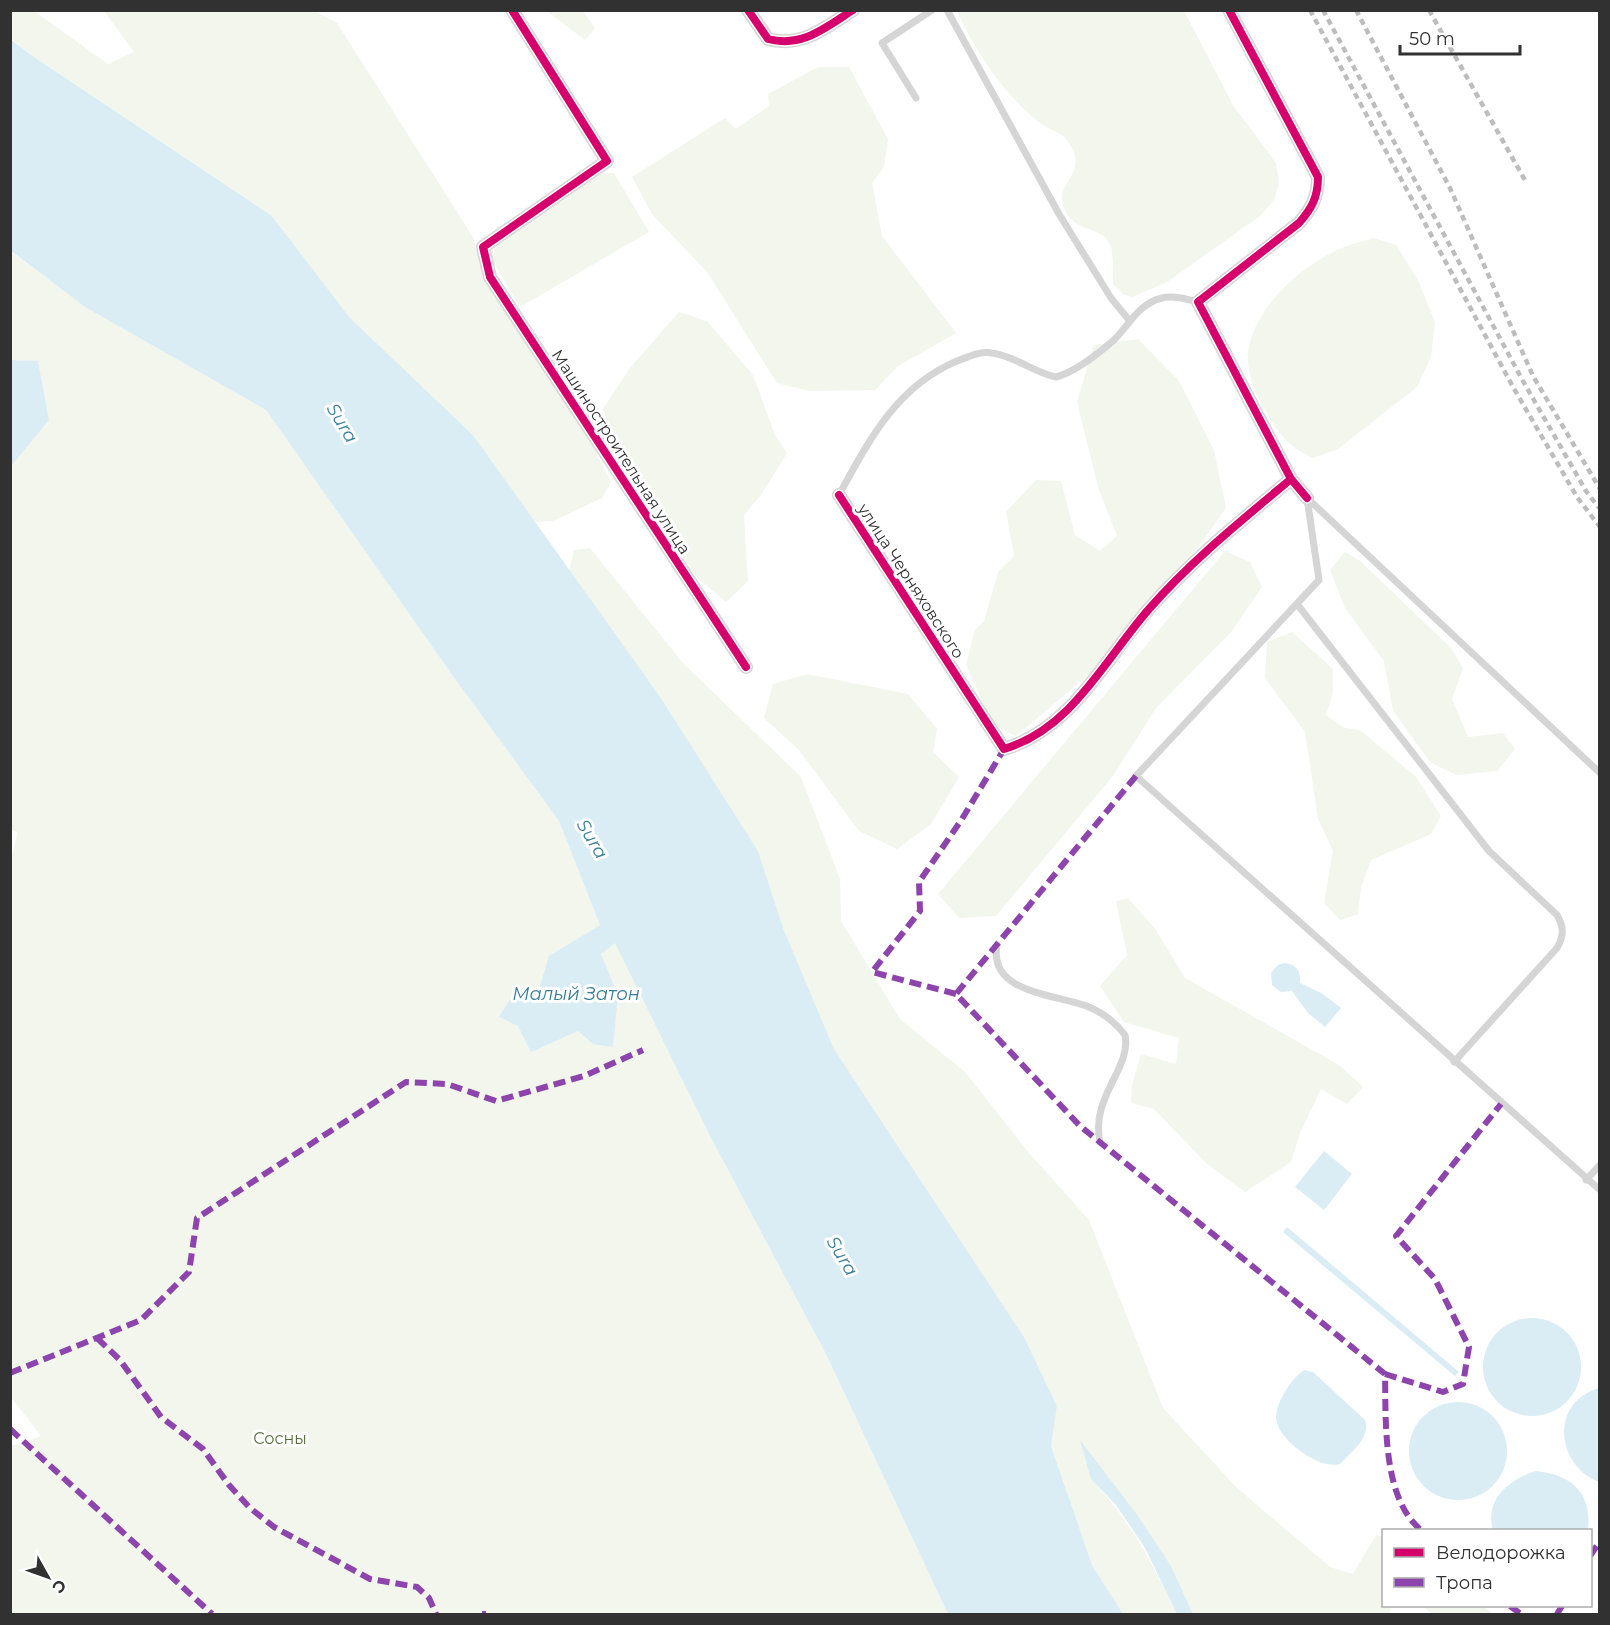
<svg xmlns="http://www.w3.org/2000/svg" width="1610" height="1625" viewBox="0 0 1610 1625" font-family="Montserrat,sans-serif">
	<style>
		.green { fill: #f2f6ed }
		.water { fill: #daecf4 }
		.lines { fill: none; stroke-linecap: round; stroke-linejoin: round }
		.lane { stroke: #d5d5d5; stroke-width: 7 }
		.street { stroke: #d5d5d5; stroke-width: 14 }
		.rail { stroke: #bdbdbd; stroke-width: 4.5; stroke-dasharray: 6 4.5; stroke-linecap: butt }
		.quiet { stroke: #8e44ad; stroke-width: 6; stroke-dasharray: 12 6; stroke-linecap: butt }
		.cycleway-casing { stroke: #fff; stroke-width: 11 }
		.cycleway { stroke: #d6006c; stroke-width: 8 }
		.labels { text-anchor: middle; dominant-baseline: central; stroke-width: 6; stroke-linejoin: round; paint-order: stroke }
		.street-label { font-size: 16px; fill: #313131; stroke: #fff }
		.park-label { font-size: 16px; fill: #596f3b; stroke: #fff }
		.water-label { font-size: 18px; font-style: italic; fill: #397e98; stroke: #fff }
	</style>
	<rect width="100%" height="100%" fill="#fff"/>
	<!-- green -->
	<g class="green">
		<path d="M10,11H34L108,64L134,52L104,11H315L337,23L473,237L485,282L570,401L611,482L602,498L553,521L534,522L473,435L350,318L272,216L34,57L11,39Z"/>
		<path d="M547,11H583L595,28L585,40Z"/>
		<path d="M957,11H1184L1233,105L1276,163L1279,183L1274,200L1260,216L1167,282L1132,297L1123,294L1113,284C1113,272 1114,259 1111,248C1105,225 1079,234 1067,214C1047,181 1094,177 1067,140C1061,132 1048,129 1040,123C1006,97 974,50 957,11Z"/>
		<path d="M818,67H849L888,139L884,167L872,183L882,236L956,333L898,366L875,390L809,391L777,383L707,272L652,214L632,177L725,118L736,129L769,106L768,94Z"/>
		<path d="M614,173L649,232L520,307L488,253L601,174Z"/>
		<path d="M1374,238L1396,245L1418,280L1435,322L1431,357L1417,387L1338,449L1313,458C1287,446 1279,434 1265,410C1255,393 1247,374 1248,354C1252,310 1298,269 1335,251C1347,245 1361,242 1374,238Z"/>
		<path d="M10,251L85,307L266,410L455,679L559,821L600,925L549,956L578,1031L593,1044L618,995L601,954L615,942L710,1136L827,1356L948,1614H11V1446L41,1436L10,1396V863L18,832L10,829V466L49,420L38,361L11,360Z"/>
		<path d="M679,312L707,321L753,375L775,435L787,453L761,495L744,515L748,581L726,602L696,577L628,472L603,409L630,368Z"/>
		<path d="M1138,339L1179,381L1214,450L1226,508L1199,546L1147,601L1104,662L1016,736L993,725L966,665L975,630L984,621L998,572L1014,556L1006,512L1036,480L1061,481L1075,535L1100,551L1117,536L1099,490L1077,402L1094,345Z"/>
		<path d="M590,548L683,663L801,777L840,879L841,921L900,1019L965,1072L1029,1153L1089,1220L1163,1408L1236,1487L1330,1567L1353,1574L1376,1535L1383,1537L1384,1606H1391L1389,1614H1193L1171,1566L1138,1516L1091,1479C1132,1523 1151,1561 1177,1614H1123L1092,1565L1051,1446L1057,1406L1024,1337L834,1049L783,928L758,851L661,698L569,571L574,550Z"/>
		<path d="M1225,551L1250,562L1262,587L1232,631L1156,708L1113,776L996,916L959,918L938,894Z"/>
		<path d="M1345,552L1360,561L1451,648L1463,668L1452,699L1468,737L1503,733L1515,749L1497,771L1457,775L1431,763L1393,711L1384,661L1345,608L1330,570Z"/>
		<path d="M1292,632L1333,669V693L1326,715L1345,728L1360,730L1416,777L1441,816L1431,834L1371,860L1361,888L1358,914L1340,920L1324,903L1333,851L1318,819L1305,732L1265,678L1267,642Z"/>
		<path d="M807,674L908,694L937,729L933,752L959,777L931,824L897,849L859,831L799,750L764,718L773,684Z"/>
		<path d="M1128,898L1156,930L1185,978L1339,1065L1363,1087L1347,1104L1321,1089L1300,1133L1291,1162L1245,1192L1207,1164L1154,1109L1131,1103L1132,1085L1141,1054L1176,1064L1179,1038L1124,1022L1100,986L1127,955L1116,901Z"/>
		<path d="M1416,1606H1483L1493,1614H1432L1424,1607Z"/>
	</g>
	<!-- water -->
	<g class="water">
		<path d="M10,39L34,57L272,216L350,318L473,435L661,698L758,851L783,928L834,1049L1024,1337L1057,1406L1051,1446L1092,1565L1123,1614H948L827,1356L710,1136L615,943L601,954L618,995L613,1047L593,1044L578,1031L531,1052L518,1026L499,1017L517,988L539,989L549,956L600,925L559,821L455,679L266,410L85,307L11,251Z"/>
		<path d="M11,360L38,361L49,420L11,466Z"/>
		<path d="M1284,963C1296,964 1301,971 1300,983L1323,994L1341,1008L1325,1027L1308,1013L1292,991L1281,992L1272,985L1271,973L1278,965Z"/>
		<path d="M1324,1151L1352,1174L1324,1210L1295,1187Z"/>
		<path d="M1287,1227L1459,1372L1455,1376L1283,1232Z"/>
		<circle cx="1532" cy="1367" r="49"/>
		<path d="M1304,1370L1313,1372L1365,1420C1371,1438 1351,1452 1340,1464C1320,1470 1282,1442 1277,1423C1272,1407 1291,1379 1304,1370Z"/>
		<path d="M1599,1388H1600L1599,1482C1555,1465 1550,1402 1599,1388Z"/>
		<circle cx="1458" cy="1451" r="49"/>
		<path d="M1080,1440L1138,1516L1171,1566L1193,1614H1177L1145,1548L1116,1505L1091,1479Z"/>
		<path d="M1536,1471C1572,1475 1592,1493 1588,1530H1493C1484,1499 1510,1479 1536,1471Z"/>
	</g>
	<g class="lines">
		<!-- lane -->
		<g class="lane">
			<path d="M947,10L1059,214L1111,298L1129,320"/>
			<path d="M916,98L882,43L932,10"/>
			<path d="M839,495C869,440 897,386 957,361C968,357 980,351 992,353C1015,356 1033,372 1056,377C1075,372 1099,353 1114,340C1130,324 1138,304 1162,298C1173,295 1187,299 1198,302"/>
			<path d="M1307,498L1319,580L1136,776L1600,1190"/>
			<path d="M1307,498L1600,773"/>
			<path d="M1297,604L1489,851L1557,915C1564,927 1564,936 1557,948L1454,1062"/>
			<path d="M997,945C988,994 1057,994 1089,1007C1103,1013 1116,1023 1125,1035C1132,1068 1090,1097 1100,1142"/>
			<path d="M1586,1180L1600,1165"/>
		</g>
		<!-- street -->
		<g class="street">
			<path d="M512,10L607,161L483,247L490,277L746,667"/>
			<path d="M748,10L768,39C802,48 825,28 853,10"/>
			<path d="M1229,10L1318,177C1318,197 1312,208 1299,223L1198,302L1291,479L1307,498"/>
			<path d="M839,495L1004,749C1072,729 1105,659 1149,609C1191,561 1242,520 1291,479"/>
		</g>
		<!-- rail -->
		<g class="rail">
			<path d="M1310,10L1513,387L1577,497L1600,527"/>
			<path d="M1323,10L1523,381L1586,491L1600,509"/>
			<path d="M1356,10L1450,188L1533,376L1600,489"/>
			<path d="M1429,10L1526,182"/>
		</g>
		<!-- quiet -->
		<g class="quiet">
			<path d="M1136,776L956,994L1080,1126L1385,1374C1386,1421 1382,1498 1421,1530"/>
			<path d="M956,994L872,972L920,911L919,882L962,819L1004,749"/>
			<path d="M97,1338L120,1360L161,1417L203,1449L229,1485L250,1508L274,1527L370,1579L417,1587L429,1598L436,1614"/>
			<path d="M10,1373L141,1320L189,1272L197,1218L406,1082L447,1084L496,1101L584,1076L643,1050"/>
			<path d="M1385,1374L1443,1392L1463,1384L1469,1347L1435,1279L1396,1236L1501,1104"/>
			<path d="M10,1429L212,1614"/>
			<path d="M1590,1556L1600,1541"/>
			<path d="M1510,1606L1521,1614"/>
			<path d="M482,1614H486"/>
			<path d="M1557,1614L1562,1606"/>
		</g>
		<defs>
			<g id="cycleway">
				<path d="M512,10L607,161L483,247L490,277L746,667"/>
				<path d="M748,10L768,39C802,48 825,28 853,10"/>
				<path d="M1229,10L1318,177C1318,197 1312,208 1299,223L1198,302L1291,479L1307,498"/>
				<path d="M839,495L1004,749C1072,729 1105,659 1149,609C1191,561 1242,520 1291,479"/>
			</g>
		</defs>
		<!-- cycleway casing -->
		<use href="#cycleway" class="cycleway-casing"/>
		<!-- cycleway -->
		<use href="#cycleway" class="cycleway"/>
	</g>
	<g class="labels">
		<!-- street labels -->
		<g class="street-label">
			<text transform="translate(621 452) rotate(57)">Машиностроительная улица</text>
			<text transform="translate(911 581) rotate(57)">улица Черняховского</text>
		</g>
		<!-- park labels -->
		<g class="park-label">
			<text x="280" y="1438">Сосны</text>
		</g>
		<!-- water labels -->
		<g class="water-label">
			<text transform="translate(342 423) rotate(59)">Sura</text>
			<text transform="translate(592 839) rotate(59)">Sura</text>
			<text x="576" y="994">Малый Затон</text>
			<text transform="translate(842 1256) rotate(59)">Sura</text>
		</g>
	</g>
	<!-- border -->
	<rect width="1610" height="1625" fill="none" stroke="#313131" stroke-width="24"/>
	<!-- legend -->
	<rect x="1382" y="1529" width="210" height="78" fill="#ffffff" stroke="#adadad" stroke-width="1.5"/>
	<rect x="1394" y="1548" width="30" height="9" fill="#d6006c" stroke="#adadad" stroke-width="1.5"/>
	<text x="1436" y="1559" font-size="18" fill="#313131">Велодорожка</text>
	<rect x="1394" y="1578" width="30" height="9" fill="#8e44ad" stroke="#adadad" stroke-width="1.5"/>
	<text x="1436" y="1589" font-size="18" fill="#313131">Тропа</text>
	<!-- north arrow -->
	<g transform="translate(48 1577) rotate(130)" stroke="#ffffff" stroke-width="4.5" paint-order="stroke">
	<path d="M0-4.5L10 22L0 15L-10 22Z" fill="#313131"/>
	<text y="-9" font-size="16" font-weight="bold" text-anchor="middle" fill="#313131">С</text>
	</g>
	<!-- scale -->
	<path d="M1400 45v9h120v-9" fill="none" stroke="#313131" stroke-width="3"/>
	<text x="1409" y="45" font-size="18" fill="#313131" stroke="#ffffff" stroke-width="4.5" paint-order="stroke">50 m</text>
</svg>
